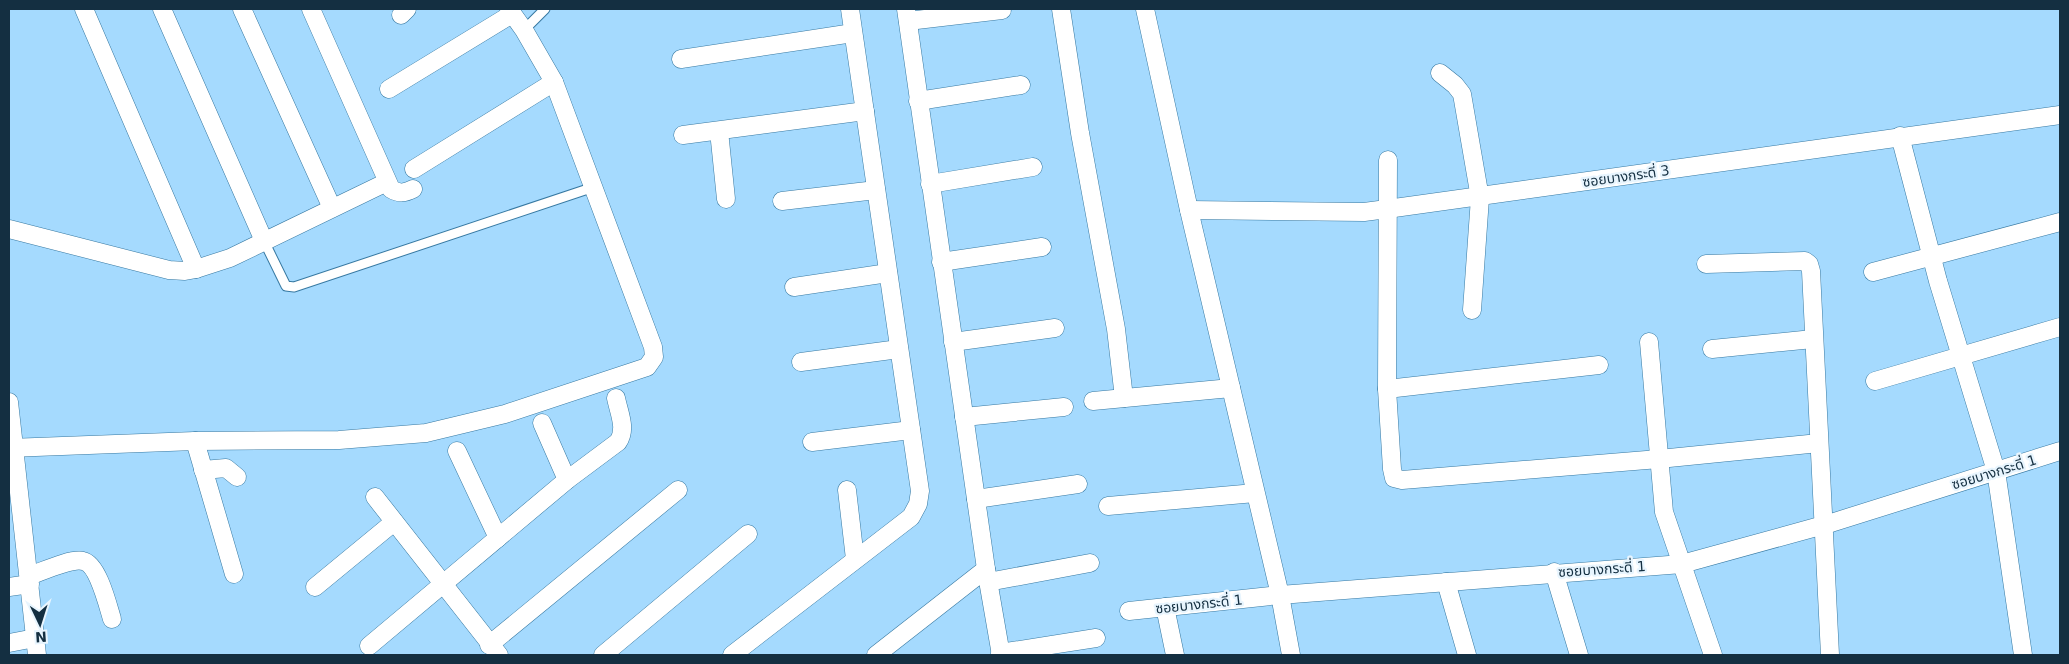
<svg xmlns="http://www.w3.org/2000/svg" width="2069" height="664" viewBox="0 0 2069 664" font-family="'DejaVu Sans','Noto Sans Thai',sans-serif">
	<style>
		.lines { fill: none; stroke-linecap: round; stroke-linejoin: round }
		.lane-casing { stroke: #3779a2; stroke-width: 11 }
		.street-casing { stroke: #3779a2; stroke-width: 19 }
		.lane { stroke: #fff; stroke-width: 9 }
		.street { stroke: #fff; stroke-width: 18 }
		.labels { text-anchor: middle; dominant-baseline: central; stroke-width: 4.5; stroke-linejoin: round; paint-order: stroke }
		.street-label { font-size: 14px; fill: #142f41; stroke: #e8f5fe }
	</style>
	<rect width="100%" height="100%" fill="#a5dafe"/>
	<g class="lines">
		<defs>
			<g id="lane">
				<path d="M524,30L545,9"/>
				<path d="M264,241L286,286L294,287L594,187"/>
			</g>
			<g id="street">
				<path d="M84,9L196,269"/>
				<path d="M162,9L264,241"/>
				<path d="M242,9L332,208"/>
				<path d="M311,9L391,189C399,194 405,193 413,189"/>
				<path d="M906,9L986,569L1001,655"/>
				<path d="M1061,9L1080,133L1116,329L1124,398"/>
				<path d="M1145,9L1189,210L1280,595L1291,655"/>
				<path d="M401,15L407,9"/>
				<path d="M908,21L1002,10"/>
				<path d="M681,59L853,33"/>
				<path d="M1440,73L1455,85L1462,94L1480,198L1472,310"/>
				<path d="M389,89L512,14"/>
				<path d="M918,101L1021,85"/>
				<path d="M719,131L726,199"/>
				<path d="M683,135L865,111"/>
				<path d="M1900,136L1938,281L1996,471L2023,655"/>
				<path d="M1388,160L1387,389L1392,469L1394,478L1402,480L1659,459L1819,443"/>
				<path d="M414,169L554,82"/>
				<path d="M930,184L1033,167"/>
				<path d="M782,201L876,190"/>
				<path d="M1189,210L1364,212L1387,209L2060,115"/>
				<path d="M9,229L169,270L185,271L196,269L230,258L387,182"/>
				<path d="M941,262L1042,247"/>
				<path d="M1706,264L1805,261L1809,264L1811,271L1830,655"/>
				<path d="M1873,272L2060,222"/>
				<path d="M794,287L888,273"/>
				<path d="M953,342L1055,328"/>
				<path d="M1649,342L1664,512L1713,655"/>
				<path d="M1712,349L1813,339"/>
				<path d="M801,362L899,349"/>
				<path d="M1875,381L2060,327"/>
				<path d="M1387,389L1599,365"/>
				<path d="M1093,401L1231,388"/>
				<path d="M9,402L37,655"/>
				<path d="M964,417L1064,407"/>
				<path d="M542,423L567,480"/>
				<path d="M195,441L234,574"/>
				<path d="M812,442L911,430"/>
				<path d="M9,448L195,441L339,440L426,433L505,414L647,367L654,357L653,347L554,82L524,30L509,9"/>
				<path d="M457,451L498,538"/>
				<path d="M203,470L226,468L237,477"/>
				<path d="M847,490L855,559"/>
				<path d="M375,497L499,655"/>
				<path d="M976,499L1078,484"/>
				<path d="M1108,506L1255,493"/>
				<path d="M1554,572L1579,655"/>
				<path d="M29,576C41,572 71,558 83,561C98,564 108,606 112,619"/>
				<path d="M988,582L1090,563"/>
				<path d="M1446,582L1467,655"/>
				<path d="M9,587L30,584"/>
				<path d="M315,587L394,522"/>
				<path d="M1165,607L1175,655"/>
				<path d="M1129,611L1280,595L1682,564L1831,523L2060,451"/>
				<path d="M9,643L35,638"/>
				<path d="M489,645L678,490"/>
				<path d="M369,646L567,480L618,442C627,429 619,413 616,398"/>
				<path d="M1000,653L1096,638"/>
				<path d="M603,655L748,534"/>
				<path d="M732,655L911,517L918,504L920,491L850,9"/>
				<path d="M876,655L986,569"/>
			</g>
		</defs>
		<!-- lane casing -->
		<use href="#lane" class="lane-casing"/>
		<!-- street casing -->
		<use href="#street" class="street-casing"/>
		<!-- lane -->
		<use href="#lane" class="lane"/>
		<!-- street -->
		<use href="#street" class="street"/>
	</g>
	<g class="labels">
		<!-- street labels -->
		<g class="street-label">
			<text transform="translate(1626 176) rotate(-8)">ซอยบางกระดี่ 3</text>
			<text transform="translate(1994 472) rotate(-17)">ซอยบางกระดี่ 1</text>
			<text transform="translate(1602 569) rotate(-4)">ซอยบางกระดี่ 1</text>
			<text transform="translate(1199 604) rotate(-6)">ซอยบางกระดี่ 1</text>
		</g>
	</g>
	<!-- border -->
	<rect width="2069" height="664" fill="none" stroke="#142f41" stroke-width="20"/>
	<!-- north arrow -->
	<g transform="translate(40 624) rotate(176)" stroke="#e8f5fe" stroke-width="4" paint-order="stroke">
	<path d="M0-4L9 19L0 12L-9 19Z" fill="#142f41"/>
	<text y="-8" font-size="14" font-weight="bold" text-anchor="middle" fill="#142f41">N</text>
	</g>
</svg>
